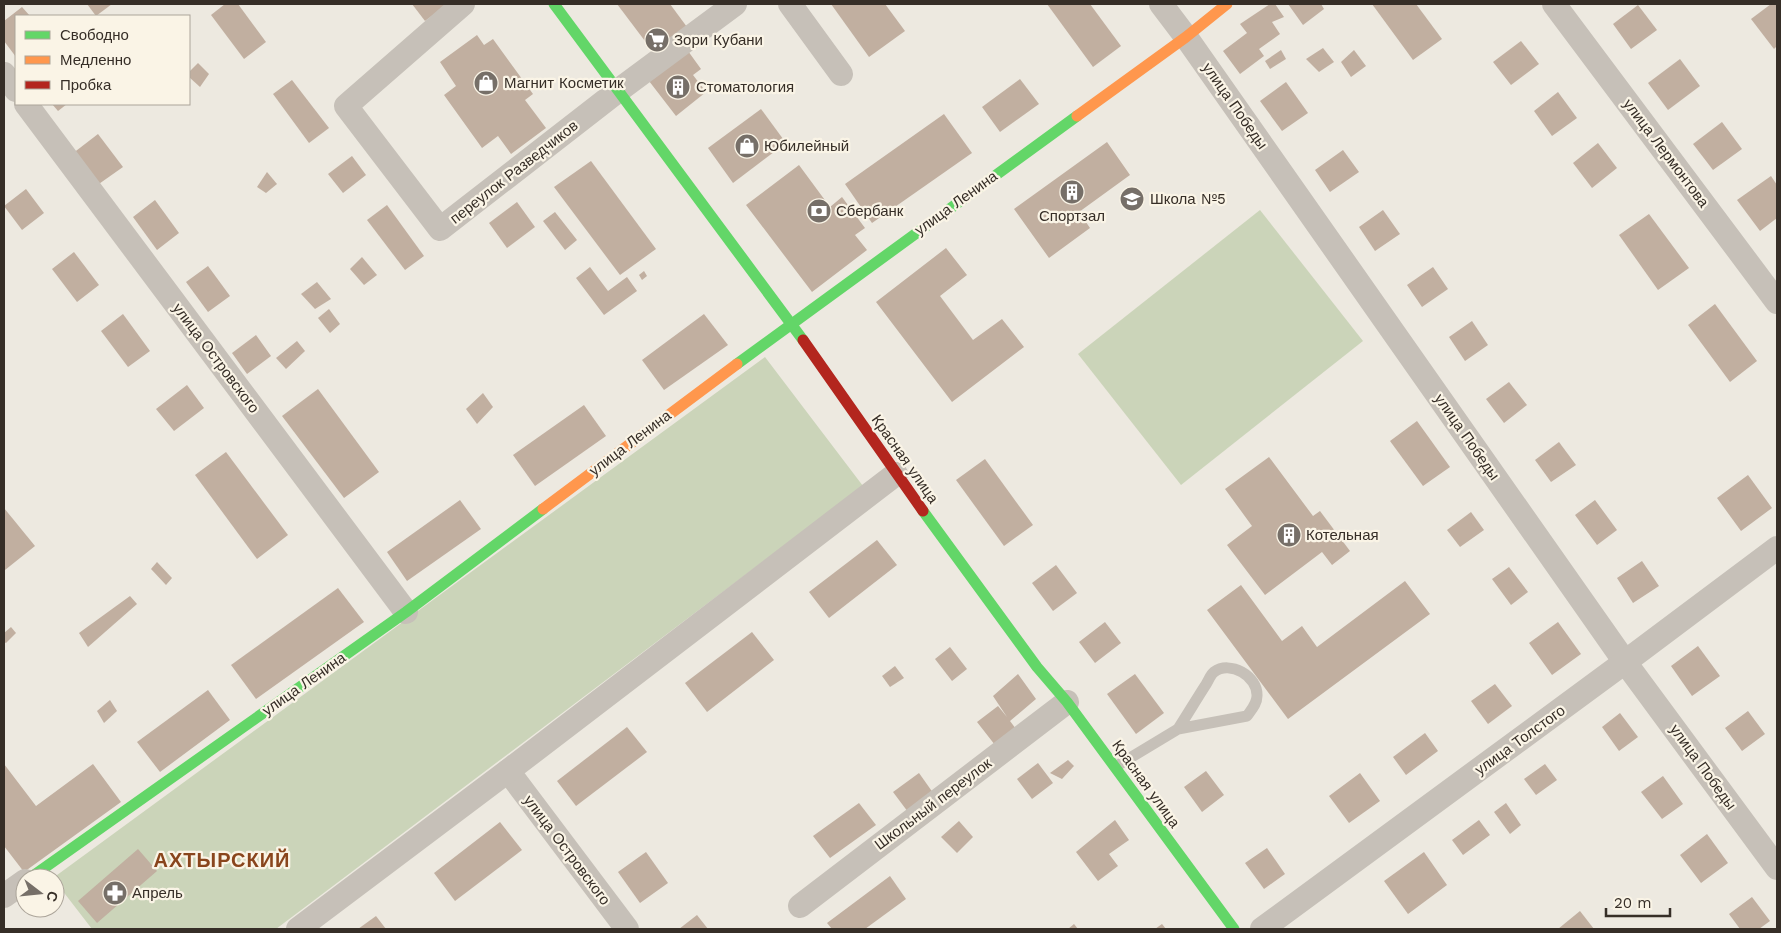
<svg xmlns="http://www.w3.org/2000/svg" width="1781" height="933" viewBox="0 0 1781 933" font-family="'Work Sans',sans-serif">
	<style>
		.green { fill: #cbd4b9 }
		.building { fill: #c1afa0 }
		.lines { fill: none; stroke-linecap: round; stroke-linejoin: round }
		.lane { stroke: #c6c0b8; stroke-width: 11 }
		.street { stroke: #c6c0b8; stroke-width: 24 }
		.fast { stroke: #63d668; stroke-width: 11 }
		.slow { stroke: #ff974d; stroke-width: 11 }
		.jam { stroke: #b3261e; stroke-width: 11 }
		.labels { text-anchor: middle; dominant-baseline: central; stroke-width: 4.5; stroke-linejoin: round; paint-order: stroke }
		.poi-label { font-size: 15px; fill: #362e27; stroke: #faf4e6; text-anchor: start }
		.street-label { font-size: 15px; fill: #362e27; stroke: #faf4e6 }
		.district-label { font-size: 20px; font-weight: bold; letter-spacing: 1px; fill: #89451c; stroke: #faf4e6 }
	</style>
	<rect width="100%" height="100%" fill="#ede9e0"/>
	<!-- green -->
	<g class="green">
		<path d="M1260,210L1363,341L1181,485L1078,354Z"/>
		<path d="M765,357L863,486L276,929H92L55,881V878H53Z"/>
	</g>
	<!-- building -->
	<g class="building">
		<path d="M87,4H112L96,16Z"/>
		<path d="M225,4H238L266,42L244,59L211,15Z"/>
		<path d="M412,4H448L425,21Z"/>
		<path d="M617,4H670L687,27L654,53Z"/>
		<path d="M831,4H885L905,31L869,57Z"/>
		<path d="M1047,4H1090L1121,46L1093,67Z"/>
		<path d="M1270,4H1275L1284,17L1272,22L1280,34L1259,49L1264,56L1240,74L1223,51L1247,33L1240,24Z"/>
		<path d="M1288,4H1321L1324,9L1303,25Z"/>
		<path d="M1372,4H1416L1442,39L1413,60Z"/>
		<path d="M1771,4H1777V46L1774,49L1751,19Z"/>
		<path d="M1638,5L1657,30L1631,49L1613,24Z"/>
		<path d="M22,7L30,16H16V57L4,41V21Z"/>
		<path d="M477,35L484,45L493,39L533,94L525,100L546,128L511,154L498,136L482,148L444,95L456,86L440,62Z"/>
		<path d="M1521,41L1539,64L1511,85L1493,62Z"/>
		<path d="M1323,48L1334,62L1319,72L1306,59Z"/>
		<path d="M1281,50L1286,59L1270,69L1265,61Z"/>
		<path d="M1354,50L1366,66L1351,77L1341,62Z"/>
		<path d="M688,51L701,69L693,75L706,92L676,116L649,81Z"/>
		<path d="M1680,59L1700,86L1668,110L1648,83Z"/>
		<path d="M198,63L209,74L200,87L189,77V72Z"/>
		<path d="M1020,79L1039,104L1000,132L982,107Z"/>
		<path d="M292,80L329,128L309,143L273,94Z"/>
		<path d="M1286,82L1308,113L1282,131L1260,101Z"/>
		<path d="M1558,92L1577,118L1552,136L1534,111Z"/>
		<path d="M52,104H67L58,111Z"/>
		<path d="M761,109L786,143L733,183L708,148Z"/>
		<path d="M944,114L972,153L872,223L845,184Z"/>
		<path d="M1722,122L1742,149L1713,170L1693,144Z"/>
		<path d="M98,134L123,167L96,186L72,154Z"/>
		<path d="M1107,142L1130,175L1079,212L1090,228L1049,258L1014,209Z"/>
		<path d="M1598,143L1617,168L1592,188L1573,163Z"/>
		<path d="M1343,150L1359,172L1330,192L1315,170Z"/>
		<path d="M352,156L366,175L343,193L328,174Z"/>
		<path d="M591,161L656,249L620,275L554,187Z"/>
		<path d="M799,165L830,207L842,197L865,228L855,235L867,250L812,292L746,205Z"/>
		<path d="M267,172L277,184L266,193L257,187Z"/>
		<path d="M1771,176L1777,185V218L1760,231L1737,200Z"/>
		<path d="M26,189L44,213L22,230L4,206Z"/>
		<path d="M155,200L179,233L157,250L133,217Z"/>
		<path d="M517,202L535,227L507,248L489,223Z"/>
		<path d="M387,205L424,256L405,270L367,220Z"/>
		<path d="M1383,210L1400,234L1375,251L1359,227Z"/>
		<path d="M555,212L577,240L565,250L543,221Z"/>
		<path d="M1649,214L1689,268L1658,290L1619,235Z"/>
		<path d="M946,248L967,275L940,296L973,340L1002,319L1024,347L952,402L876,302Z"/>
		<path d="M74,252L99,285L77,302L52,269Z"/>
		<path d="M362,257L377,275L364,285L350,269Z"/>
		<path d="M208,266L230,296L208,312L186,282Z"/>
		<path d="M590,267L608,291L627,277L637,291L604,315L576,278Z"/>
		<path d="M1433,267L1448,289L1422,307L1407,285Z"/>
		<path d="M644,271L647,276L642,280L639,275Z"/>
		<path d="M317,282L331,299L315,309L301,294Z"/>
		<path d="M1715,304L1757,361L1730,382L1688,325Z"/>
		<path d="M329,309L340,324L330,333L318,318Z"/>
		<path d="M123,314L150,351L128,367L101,331Z"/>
		<path d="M704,314L728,345L664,390L642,360Z"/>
		<path d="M1472,321L1488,345L1465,361L1449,337Z"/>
		<path d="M256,335L271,356L247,374L232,353Z"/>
		<path d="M297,341L305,351L286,369L276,358Z"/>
		<path d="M1509,382L1527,405L1504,423L1486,399Z"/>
		<path d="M187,385L204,408L174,431L156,409Z"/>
		<path d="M318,389L379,472L344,498L282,416Z"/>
		<path d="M483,393L493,407L477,424L466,409Z"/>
		<path d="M584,405L606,436L535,486L513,455Z"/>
		<path d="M1417,421L1450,467L1423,486L1390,441Z"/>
		<path d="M1559,442L1576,465L1551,482L1535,460Z"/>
		<path d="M226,452L288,535L257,559L195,475Z"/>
		<path d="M1269,457L1313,516L1320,511L1350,551L1332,565L1322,552L1265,595L1227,545L1252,526L1225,489Z"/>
		<path d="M985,459L1033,525L1004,546L956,480Z"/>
		<path d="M1748,475L1772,508L1741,531L1717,498Z"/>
		<path d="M460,500L481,529L407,581L387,552Z"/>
		<path d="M1595,500L1617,530L1597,545L1575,515Z"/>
		<path d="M4,508L35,546L5,570L4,569Z"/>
		<path d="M1471,512L1484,530L1460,547L1447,530Z"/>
		<path d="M877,540L897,565L829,618L809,592Z"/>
		<path d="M1642,561L1659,586L1633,603L1617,578Z"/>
		<path d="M157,562L172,578L166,585L151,569Z"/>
		<path d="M1056,565L1077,593L1053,611L1032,583Z"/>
		<path d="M1509,567L1528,592L1511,605L1492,579Z"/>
		<path d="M1405,581L1430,614L1288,719L1207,610L1241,585L1282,641L1302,626L1317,647Z"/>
		<path d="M338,588L364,622L256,699L231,665Z"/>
		<path d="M130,596L137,604L88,647L79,633Z"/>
		<path d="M1105,622L1121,643L1095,663L1079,642Z"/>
		<path d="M1558,622L1581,654L1552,675L1529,643Z"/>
		<path d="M11,627L16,633L6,643L4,642V633Z"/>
		<path d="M752,632L774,660L707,712L685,683Z"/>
		<path d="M1698,646L1720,676L1692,696L1671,666Z"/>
		<path d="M950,647L967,669L952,681L935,659Z"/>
		<path d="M895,666L904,678L890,687L882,676Z"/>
		<path d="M1018,674L1036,699L1010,721L1016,729L995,745L977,722L998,706L1007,717L993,696Z"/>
		<path d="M1135,674L1164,713L1136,734L1107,694Z"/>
		<path d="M1495,684L1512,706L1488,724L1471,701Z"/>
		<path d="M208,690L230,720L160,772L137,742Z"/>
		<path d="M110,700L117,711L104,723L97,711Z"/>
		<path d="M1748,711L1765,734L1742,751L1725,728Z"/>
		<path d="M1620,713L1638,737L1619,751L1602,727Z"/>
		<path d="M627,727L647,752L576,806L557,781Z"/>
		<path d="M1425,733L1438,751L1406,775L1393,757Z"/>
		<path d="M1068,760L1074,766L1062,779L1050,773Z"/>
		<path d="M1038,763L1053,783L1032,799L1017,779Z"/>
		<path d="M4,764L36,806L93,764L121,802L24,872L4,846Z"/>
		<path d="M1545,764L1557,780L1536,795L1524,779Z"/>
		<path d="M1206,771L1224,795L1202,812L1184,787Z"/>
		<path d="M919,773L936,797L911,816L893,792Z"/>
		<path d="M1360,773L1380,801L1349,823L1329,796Z"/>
		<path d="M1663,776L1683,804L1662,819L1641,792Z"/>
		<path d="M859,803L876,825L830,858L813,836Z"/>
		<path d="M1506,803L1521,825L1510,834L1494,812Z"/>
		<path d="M1115,820L1129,840L1109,854L1118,866L1098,881L1076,852Z"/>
		<path d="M1479,820L1490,835L1463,855L1452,840Z"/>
		<path d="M959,821L973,837L957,853L941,837Z"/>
		<path d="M500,822L522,850L455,901L434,873Z"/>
		<path d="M1707,834L1728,863L1701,883L1680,855Z"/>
		<path d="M1267,848L1285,874L1264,889L1245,863Z"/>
		<path d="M138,849L157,871L97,923L78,901Z"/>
		<path d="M646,852L668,883L640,903L618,872Z"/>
		<path d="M1424,852L1447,885L1408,914L1384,881Z"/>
		<path d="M890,876L906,899L865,929H832L827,923Z"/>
		<path d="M1752,897L1770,921L1759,929H1740L1729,914Z"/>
		<path d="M1580,911L1594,929H1558Z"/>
		<path d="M697,915L708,929H679Z"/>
		<path d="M376,916L386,929H358Z"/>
		<path d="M1074,924L1078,929H1068Z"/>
		<path d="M1162,924L1166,929H1155Z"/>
	</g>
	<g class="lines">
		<!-- lane -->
		<path class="lane" d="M1115,767L1178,729L1247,716C1251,710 1257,704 1257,696C1258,676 1230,660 1214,672C1210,675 1208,682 1205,686C1196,700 1187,715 1178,729"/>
		<!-- street -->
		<g class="street">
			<path d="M463,4L346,106L440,229L619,90L735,4"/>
			<path d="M790,4L841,74"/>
			<path d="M1161,4L1186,37L1625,662L1777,868"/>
			<path d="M1554,4L1777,302"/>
			<path d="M4,74L16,90"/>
			<path d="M26,104L406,612"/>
			<path d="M508,771L627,929"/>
			<path d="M4,896L25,881"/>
			<path d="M800,906L1067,702"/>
			<path d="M298,929L508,771L896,474"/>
			<path d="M1262,929L1625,662L1777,548"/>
		</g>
		<!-- fast -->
		<g class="fast">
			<path d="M554,4L803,340"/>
			<path d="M737,364L1077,116"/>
			<path d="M923,511L1037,667L1067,702L1234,929"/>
			<path d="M30,878L406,612L543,509"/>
		</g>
		<!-- slow -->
		<g class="slow">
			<path d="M1077,116L1186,37L1227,4"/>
			<path d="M543,509L737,364"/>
		</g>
		<!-- jam -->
		<path class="jam" d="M803,340L923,511"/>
	</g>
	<!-- icons -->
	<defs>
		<symbol id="supermarket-disc" viewBox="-11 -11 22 22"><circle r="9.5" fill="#766f68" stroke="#faf4e6"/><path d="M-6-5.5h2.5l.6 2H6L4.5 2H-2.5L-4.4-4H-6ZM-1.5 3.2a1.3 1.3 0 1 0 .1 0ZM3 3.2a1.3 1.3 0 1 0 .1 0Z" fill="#fff"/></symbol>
		<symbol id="shop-disc" viewBox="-11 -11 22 22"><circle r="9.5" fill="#766f68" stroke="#faf4e6"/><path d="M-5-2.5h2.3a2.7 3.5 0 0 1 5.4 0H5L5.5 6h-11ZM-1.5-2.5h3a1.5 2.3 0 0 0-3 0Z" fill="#fff"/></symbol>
		<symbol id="building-disc" viewBox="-11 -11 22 22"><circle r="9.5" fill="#766f68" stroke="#faf4e6"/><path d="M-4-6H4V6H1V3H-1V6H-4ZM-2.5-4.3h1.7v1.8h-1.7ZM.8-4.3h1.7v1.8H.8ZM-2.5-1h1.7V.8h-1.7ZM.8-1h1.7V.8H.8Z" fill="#fff"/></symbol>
		<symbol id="school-disc" viewBox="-11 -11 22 22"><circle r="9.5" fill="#766f68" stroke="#faf4e6"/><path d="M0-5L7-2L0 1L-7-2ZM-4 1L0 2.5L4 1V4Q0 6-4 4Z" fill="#fff"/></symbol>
		<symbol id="bank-disc" viewBox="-11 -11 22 22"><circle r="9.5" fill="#766f68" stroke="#faf4e6"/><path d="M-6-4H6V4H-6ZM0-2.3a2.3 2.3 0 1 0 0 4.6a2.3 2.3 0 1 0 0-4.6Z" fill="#fff"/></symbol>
		<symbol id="pharmacy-disc" viewBox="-11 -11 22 22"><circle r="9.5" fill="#766f68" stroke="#faf4e6"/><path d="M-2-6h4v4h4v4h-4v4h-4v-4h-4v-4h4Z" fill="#fff"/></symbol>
	</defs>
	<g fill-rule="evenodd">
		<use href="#supermarket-disc" x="643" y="26" width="28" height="28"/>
		<use href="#shop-disc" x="472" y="69" width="28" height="28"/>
		<use href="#building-disc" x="664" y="73" width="28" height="28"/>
		<use href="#shop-disc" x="733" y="132" width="28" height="28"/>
		<use href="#building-disc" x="1058" y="178" width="28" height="28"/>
		<use href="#school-disc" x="1118" y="185" width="28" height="28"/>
		<use href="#bank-disc" x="805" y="197" width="28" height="28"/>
		<use href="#building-disc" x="1275" y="521" width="28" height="28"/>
		<use href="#pharmacy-disc" x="101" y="879" width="28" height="28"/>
	</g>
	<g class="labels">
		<!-- poi labels -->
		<g class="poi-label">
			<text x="674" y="40">Зори Кубани</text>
			<text x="504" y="83">Магнит Косметик</text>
			<text x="696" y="87">Стоматология</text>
			<text x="764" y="146">Юбилейный</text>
			<text x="1150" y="199">Школа №5</text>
			<text x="836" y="211">Сбербанк</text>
			<text x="1072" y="216" text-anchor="middle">Спортзал</text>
			<text x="1306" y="535">Котельная</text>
			<text x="132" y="893">Апрель</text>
		</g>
		<!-- street labels -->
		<g class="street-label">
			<text transform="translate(1235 106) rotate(55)">улица Победы</text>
			<text transform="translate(1666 153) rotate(53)">улица Лермонтова</text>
			<text transform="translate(514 172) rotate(-38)">переулок Разведчиков</text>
			<text transform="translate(956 203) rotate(-36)">улица Ленина</text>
			<text transform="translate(216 358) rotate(53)">улица Островского</text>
			<text transform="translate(1467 437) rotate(55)">улица Победы</text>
			<text transform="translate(630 443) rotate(-37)">улица Ленина</text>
			<text transform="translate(905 459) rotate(55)">Красная улица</text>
			<text transform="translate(304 684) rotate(-35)">улица Ленина</text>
			<text transform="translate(1520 740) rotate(-36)">улица Толстого</text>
			<text transform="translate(1703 767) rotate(54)">улица Победы</text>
			<text transform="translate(1146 784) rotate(54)">Красная улица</text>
			<text transform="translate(933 804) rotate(-37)">Школьный переулок</text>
			<text transform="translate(567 850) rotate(53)">улица Островского</text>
		</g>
		<!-- district labels -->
		<g class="district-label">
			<text x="222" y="860">АХТЫРСКИЙ</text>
		</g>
	</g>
	<!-- border -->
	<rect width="1781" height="933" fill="none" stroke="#362e27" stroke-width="10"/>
	<!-- legend -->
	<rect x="15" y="15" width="175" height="90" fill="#faf4e6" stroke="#aca59a"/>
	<rect x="25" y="31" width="25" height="8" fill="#63d668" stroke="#aca59a"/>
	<text x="60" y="40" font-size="15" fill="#362e27">Свободно</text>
	<rect x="25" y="56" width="25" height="8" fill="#ff974d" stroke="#aca59a"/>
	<text x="60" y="65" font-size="15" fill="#362e27">Медленно</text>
	<rect x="25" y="81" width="25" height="8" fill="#b3261e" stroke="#aca59a"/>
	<text x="60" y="90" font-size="15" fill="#362e27">Пробка</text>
	<!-- north arrow -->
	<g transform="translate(40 893) rotate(106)"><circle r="24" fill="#faf4e6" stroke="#aca59a"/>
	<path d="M0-4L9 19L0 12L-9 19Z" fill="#766f68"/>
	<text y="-8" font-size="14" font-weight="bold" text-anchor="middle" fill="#362e27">С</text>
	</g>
	<!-- scale -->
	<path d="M1606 908v8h64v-8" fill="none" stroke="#362e27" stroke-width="2.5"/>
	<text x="1614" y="908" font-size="15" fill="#362e27" stroke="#faf4e6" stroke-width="4" paint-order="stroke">20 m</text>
</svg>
